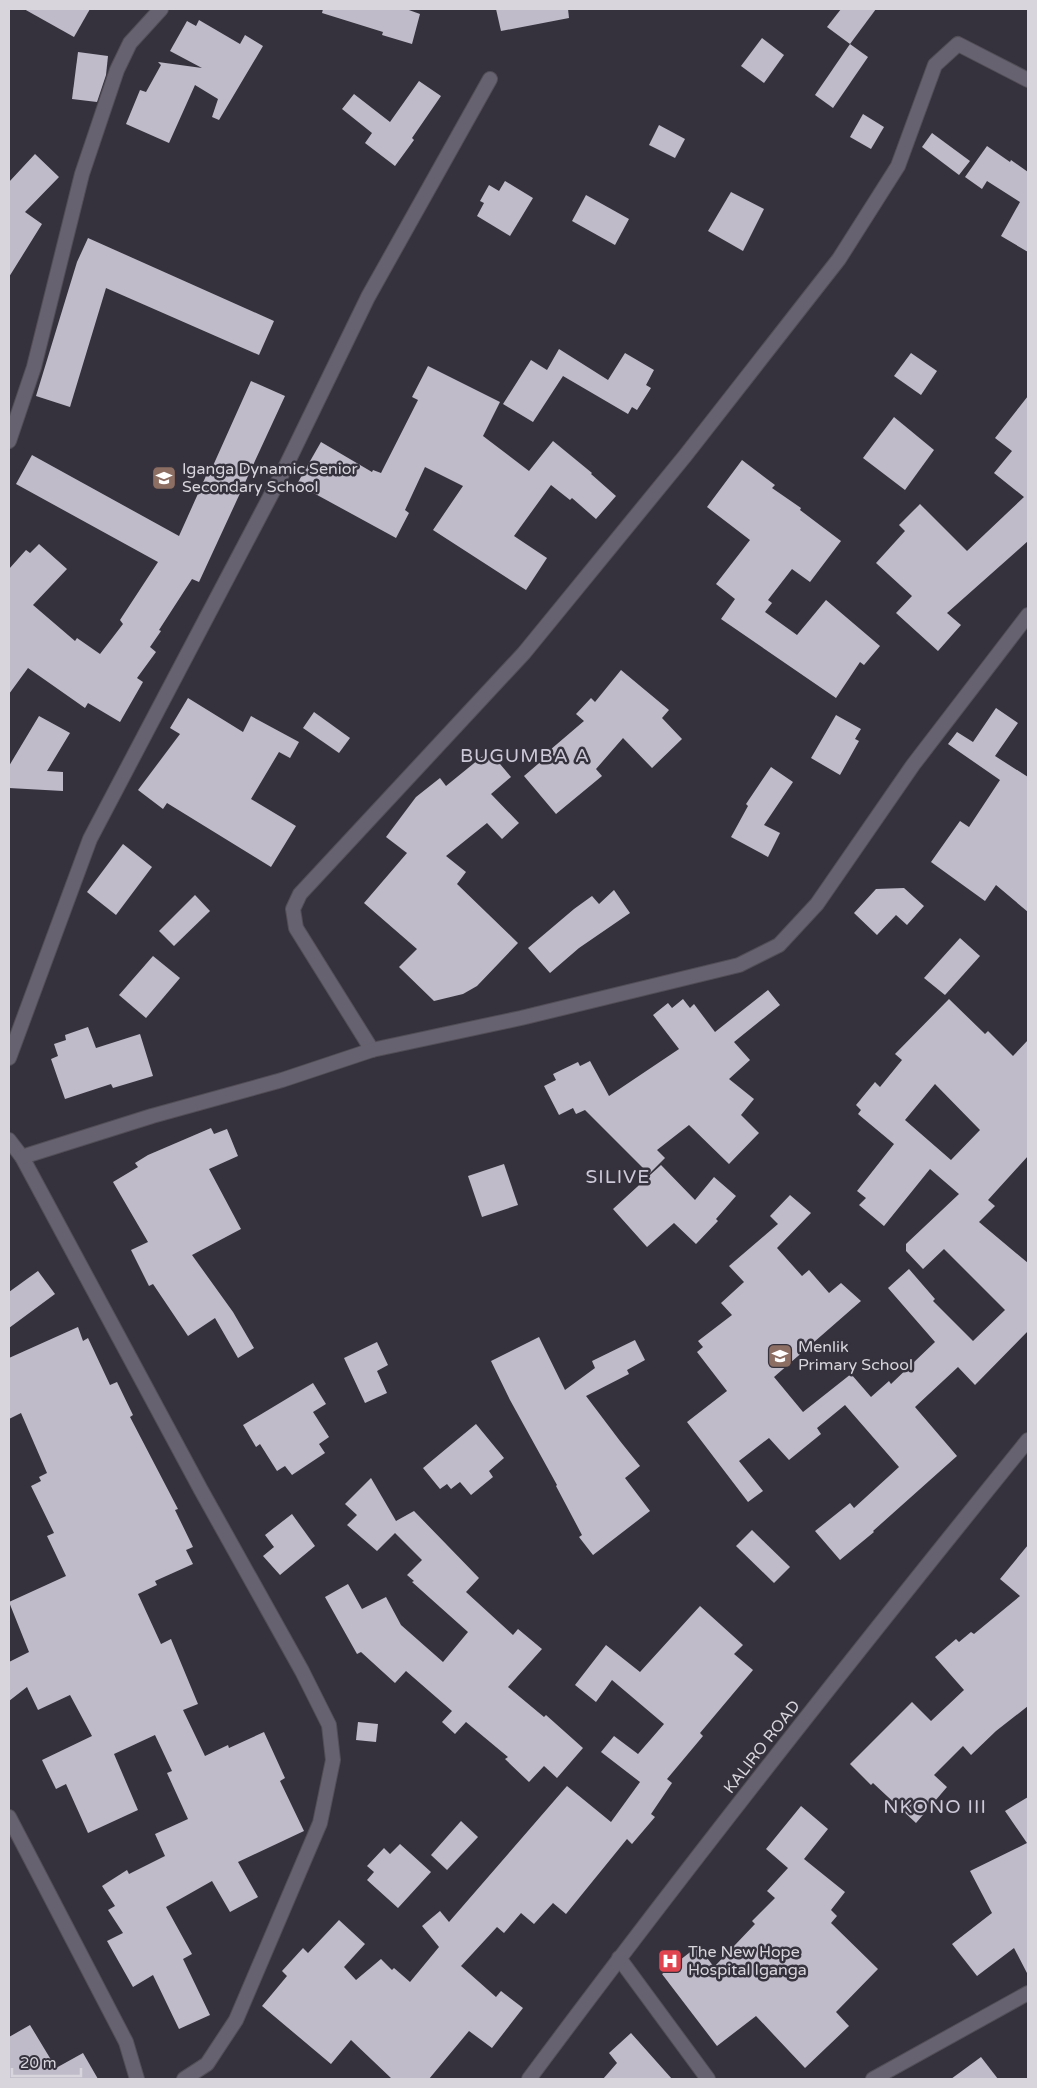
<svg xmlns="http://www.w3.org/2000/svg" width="1037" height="2088" viewBox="0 0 1037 2088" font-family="'Varela Round',sans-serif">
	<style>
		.building { fill: #c0bbc9; fill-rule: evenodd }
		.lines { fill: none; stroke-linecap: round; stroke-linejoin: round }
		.minor-casing { stroke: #524e58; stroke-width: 16 }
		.secondary-casing { stroke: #524e58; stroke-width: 16 }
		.minor { stroke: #67626f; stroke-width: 14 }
		.secondary { stroke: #67626f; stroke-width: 14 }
		.labels { text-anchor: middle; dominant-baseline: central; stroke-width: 5; stroke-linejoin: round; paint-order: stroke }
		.poi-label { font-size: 16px; fill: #d8d5dc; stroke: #36323d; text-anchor: start }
		.street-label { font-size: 16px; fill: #d8d5dc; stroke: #36323d }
		.quarter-label { font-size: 19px; letter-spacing: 1px; fill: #cec9d8; stroke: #36323d }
	</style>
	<rect width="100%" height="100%" fill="#36323d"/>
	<!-- building -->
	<g class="building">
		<path d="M24,9H90L74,37Z"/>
		<path d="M323,9H406L420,14L412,44L382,35L383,32L322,13Z"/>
		<path d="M496,9H568L569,18L501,31Z"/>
		<path d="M841,9H876L850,44L827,27Z"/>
		<path d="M199,20L240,44L245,35L263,46L219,120L212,117L218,99L195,85L169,143L126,124L140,90L146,92L161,65L158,62L202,68L170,51L187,21L196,26Z"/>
		<path d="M762,38L784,55L764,83L741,66Z"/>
		<path d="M850,44L868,57L833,108L815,95Z"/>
		<path d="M78,52L108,56L106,75L97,102L72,99Z"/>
		<path d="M419,81L441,96L412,138L414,140L395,166L365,143L372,133L342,109L354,94L390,122Z"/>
		<path d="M863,114L884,127L871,149L850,137Z"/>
		<path d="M659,125L685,139L675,158L649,145Z"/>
		<path d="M932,133L970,161L959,175L922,147Z"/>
		<path d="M987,146L1010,162L1011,160L1028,172V252L1001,236L1020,202L987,181L982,189L965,177Z"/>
		<path d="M35,154L59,177L25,212L42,224L9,277V182Z"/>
		<path d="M505,181L533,198L510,236L477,216L484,203L480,201L489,185L499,191Z"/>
		<path d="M731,192L764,209L743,251L708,231Z"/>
		<path d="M586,195L629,219L615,245L572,221Z"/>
		<path d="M88,238L274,321L259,355L106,288L70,407L36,396L77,262Z"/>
		<path d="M559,349L608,380L625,353L654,370L646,385L651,388L637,410L632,407L628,414L563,376L533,422L503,404L531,360L547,370Z"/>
		<path d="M911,353L937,371L921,395L894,376Z"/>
		<path d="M428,366L500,402L483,436L529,471L553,441L592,473L591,474L616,496L596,519L572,498L570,500L551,485L514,536L547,558L526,590L433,530L463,486L425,467L405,510L409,513L396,538L297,484L321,442L372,472L373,470L381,473L418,400L412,397Z"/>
		<path d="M251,381L285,396L199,582L192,579L159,630L161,631L150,647L156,652L137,678L143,682L120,722L88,703L85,708L28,668L9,694V569L26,550L30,553L39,544L67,569L33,605L75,641L77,638L100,654L123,624L120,620L158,562L16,484L32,455L179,536L210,467L212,468Z"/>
		<path d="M1028,396V541L947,613L961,625L938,651L896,613L912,596L876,563L905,531L899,525L920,504L967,551L1024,497L994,473L1012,451L995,438Z"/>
		<path d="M894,417L934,450L905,490L863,458Z"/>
		<path d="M742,460L775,485L772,488L801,508L800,510L841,541L810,582L792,569L768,600L772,603L765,612L797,635L826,600L880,646L864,665L860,662L836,698L721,619L735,599L716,584L750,540L707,507Z"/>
		<path d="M621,670L669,710L662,718L682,739L652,768L623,738L596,769L602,776L556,814L524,776L552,752L550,750L584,721L576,714L591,698L595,702Z"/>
		<path d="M188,698L243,732L251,716L299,742L290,758L279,752L251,799L296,826L271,867L167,803L163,809L138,790L180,734L170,728Z"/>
		<path d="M996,708L1018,723L995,756L1028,777V912L996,885L985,901L931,862L960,821L969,827L1000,780L948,744L957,732L973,742Z"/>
		<path d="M314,712L350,738L339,753L303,728Z"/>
		<path d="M836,715L861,729L855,739L859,741L840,775L811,758Z"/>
		<path d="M39,716L70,733L47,771L63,772V791L9,788V766Z"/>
		<path d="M489,751L511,777L491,794L519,823L502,839L487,823L446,856L466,872L457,884L518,943L477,986L463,994L434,1001L399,967L417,949L364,903L407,853L386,837L416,797L440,778L446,786Z"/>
		<path d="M771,767L793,782L764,825L780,833L768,857L731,837L748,806L746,804Z"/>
		<path d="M123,844L152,867L116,915L87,892Z"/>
		<path d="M904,888L924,906L907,925L896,915L877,935L854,913L876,889Z"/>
		<path d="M614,890L630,913L579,948L550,973L528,948L574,909L592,896L599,904Z"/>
		<path d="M195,895L210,911L174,946L159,931Z"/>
		<path d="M960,938L980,956L945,995L924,978Z"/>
		<path d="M153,956L180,978L146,1018L119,995Z"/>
		<path d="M768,990L780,1005L734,1042L750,1060L729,1079L754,1099L741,1115L759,1133L729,1164L689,1125L657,1150L665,1158L649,1174L585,1110L576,1114L573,1108L559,1115L544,1086L556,1080L553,1074L578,1062L580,1066L590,1061L609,1096L679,1049L653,1015L668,1003L672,1008L683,999L690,1008L694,1004L715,1032Z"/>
		<path d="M949,999L985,1034L988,1031L1013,1056L1028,1040V1156L988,1200L995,1206L979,1222L1028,1263V1331L975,1385L958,1367L915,1407L957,1456L873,1531L874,1532L840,1560L815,1531L850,1503L854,1508L899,1467L845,1405L817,1428L821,1434L789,1460L769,1438L739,1461L763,1491L748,1502L687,1422L727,1391L697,1352L703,1347L698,1341L732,1315L721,1303L744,1282L729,1266L778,1224L770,1216L790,1195L811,1213L777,1248L802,1276L809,1270L829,1293L841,1283L861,1301L774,1377L803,1412L851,1374L871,1397L889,1381L891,1384L935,1342L888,1288L909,1269L935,1299L933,1301L973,1341L1005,1310L944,1249L923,1269L906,1251V1244L959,1194L930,1169L884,1226L859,1205L866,1198L857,1191L894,1144L858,1114L861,1110L856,1105L875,1082L880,1087L902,1060L895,1054ZM935,1084L980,1130L951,1160L905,1120Z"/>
		<path d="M88,1027L96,1048L140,1034L153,1076L113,1088L111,1084L65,1099L51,1059L58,1056L54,1044L66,1040L65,1035Z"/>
		<path d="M211,1128L214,1134L227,1129L238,1156L209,1169L241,1229L192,1255L233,1312L254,1348L238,1358L215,1318L188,1336L153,1284L149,1286L131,1250L148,1242L113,1182L138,1167L135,1163L148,1155Z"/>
		<path d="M504,1164L518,1205L482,1217L468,1176Z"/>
		<path d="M661,1165L695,1200L714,1177L736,1196L716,1219L718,1221L696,1244L674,1223L647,1247L613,1209Z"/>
		<path d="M38,1271L55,1294L9,1328V1292Z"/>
		<path d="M78,1327L83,1341L88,1338L110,1385L117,1382L133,1415L130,1417L178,1509L175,1510L193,1547L186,1550L193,1564L155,1581L157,1585L138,1594L161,1644L171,1639L198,1704L183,1710L205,1756L228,1745L229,1748L264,1732L285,1778L280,1781L304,1831L238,1862L258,1897L230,1912L212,1881L166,1907L192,1954L183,1959L210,2015L179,2029L153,1975L133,1987L107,1941L123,1933L108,1910L115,1906L102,1886L127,1870L129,1874L165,1856L155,1834L188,1819L167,1773L172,1771L155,1735L114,1754L138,1810L88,1833L66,1784L56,1789L42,1760L92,1736L70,1695L38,1710L27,1687L9,1701V1662L29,1652L9,1602L66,1576L47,1536L54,1533L31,1486L41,1481L39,1477L47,1473L21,1413L9,1419V1358Z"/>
		<path d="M539,1337L565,1390L595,1368L592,1361L635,1340L645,1360L627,1370L629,1374L586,1396L620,1441L640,1466L625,1478L650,1511L593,1555L579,1537L582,1535L556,1486L557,1485L510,1400L491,1361Z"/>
		<path d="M377,1342L388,1365L377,1371L387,1393L365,1403L344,1358Z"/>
		<path d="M313,1383L326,1404L313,1412L329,1437L319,1444L325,1453L292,1475L285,1466L277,1471L260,1444L256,1447L243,1425Z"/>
		<path d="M476,1424L504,1458L489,1471L493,1477L471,1495L460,1482L451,1489L447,1484L440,1489L423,1468Z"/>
		<path d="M371,1478L396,1521L414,1511L479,1578L466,1592L513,1635L518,1629L542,1649L508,1687L544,1717L546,1715L583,1748L557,1778L544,1766L529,1782L505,1759L508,1757L466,1722L455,1734L442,1722L452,1711L406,1671L395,1683L361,1652L357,1654L325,1597L348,1584L362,1609L386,1597L401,1625L443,1662L468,1632L412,1582L414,1581L407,1575L422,1560L395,1533L377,1551L347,1525L357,1515L345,1504Z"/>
		<path d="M292,1514L315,1546L280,1575L263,1556L274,1547L265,1535Z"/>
		<path d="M752,1530L790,1567L774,1583L736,1546Z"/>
		<path d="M1028,1545V1706L996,1731L971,1755L963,1746L934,1775L947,1787L916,1823L873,1783L871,1785L850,1764L912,1702L931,1721L964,1690L935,1657L956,1639L959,1642L971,1632L974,1634L1020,1596L1000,1579Z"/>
		<path d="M700,1606L743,1645L734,1654L753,1670L700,1733L703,1736L667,1779L672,1783L651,1814L655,1817L632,1844L627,1839L566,1914L553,1903L534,1924L521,1913L504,1933L497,1927L461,1966L496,1997L501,1991L523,2008L492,2048L469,2031L429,2079H392L351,2040L331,2064L262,2006L287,1976L282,1971L303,1948L308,1953L339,1920L365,1944L344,1967L356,1980L381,1959L392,1970L394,1968L410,1982L439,1947L422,1926L440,1911L449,1922L567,1786L611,1822L640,1782L601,1752L614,1736L638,1754L664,1724L612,1680L596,1702L575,1685L606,1645L640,1672Z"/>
		<path d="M358,1722L378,1724L376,1742L356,1740Z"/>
		<path d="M1028,1797V1975L1014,1948L977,1976L952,1944L992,1913L970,1871L1027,1843L1005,1811Z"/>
		<path d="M801,1806L828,1829L804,1859L845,1892L831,1910L837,1916L831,1923L878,1969L836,2012L849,2026L805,2068L756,2016L717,2046L662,1974L698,1946L714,1967L755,1924L752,1921L775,1898L767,1891L788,1868L766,1849Z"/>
		<path d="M461,1821L478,1837L447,1870L431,1855Z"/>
		<path d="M400,1844L431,1872L398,1908L367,1880L374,1872L367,1866L384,1848L390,1854Z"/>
		<path d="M30,2025L56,2068L83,2053L98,2079H9V2037Z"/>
		<path d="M631,2033L672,2079H603L617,2063L609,2053Z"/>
		<path d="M981,2057L998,2079H951Z"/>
	</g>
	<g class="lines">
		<defs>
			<g id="minor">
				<path d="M9,441L34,367L82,174L117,70L130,43L161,9"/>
				<path d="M372,1050L296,928L293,909L300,894L524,653L685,456L839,259L898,166L935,65L958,44L1028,80"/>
				<path d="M9,1058L90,839L282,474L368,297L490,79"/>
				<path d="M9,1140L22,1157L201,1490L302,1671L329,1725L333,1760L320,1823L236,2020L207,2064L184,2079"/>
				<path d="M22,1157L152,1116L282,1080L372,1050L521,1018L739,965L779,945L817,904L913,765L1028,615"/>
				<path d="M9,1817L126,2042L137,2079"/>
				<path d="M619,1958L708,2079"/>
				<path d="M873,2079L1028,1993"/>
			</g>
			<path id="secondary" d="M529,2079C690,1862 858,1650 1028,1440"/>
		</defs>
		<!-- minor casing -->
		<use href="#minor" class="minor-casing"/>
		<!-- secondary casing -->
		<use href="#secondary" class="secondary-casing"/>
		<!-- minor -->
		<use href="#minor" class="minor"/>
		<!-- secondary -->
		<use href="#secondary" class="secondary"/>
	</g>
	<!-- icons -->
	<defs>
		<symbol id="school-square" viewBox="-11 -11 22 22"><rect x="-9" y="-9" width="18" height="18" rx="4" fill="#8d6e63" stroke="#36323d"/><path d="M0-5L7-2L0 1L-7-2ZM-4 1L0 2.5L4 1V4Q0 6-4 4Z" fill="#fff"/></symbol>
		<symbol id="hospital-square" viewBox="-11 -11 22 22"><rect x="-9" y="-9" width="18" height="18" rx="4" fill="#e0444e" stroke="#36323d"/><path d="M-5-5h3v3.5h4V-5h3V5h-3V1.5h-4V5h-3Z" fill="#fff"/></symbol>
	</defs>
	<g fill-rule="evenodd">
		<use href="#school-square" x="150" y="464" width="28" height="28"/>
		<use href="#school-square" x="766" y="1342" width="28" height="28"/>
		<use href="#hospital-square" x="656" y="1947" width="28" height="28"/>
	</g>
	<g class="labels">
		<!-- poi labels -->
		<g class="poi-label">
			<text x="182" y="469">Iganga Dynamic Senior<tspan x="182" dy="18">Secondary School</tspan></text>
			<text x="798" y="1347">Menlik<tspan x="798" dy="18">Primary School</tspan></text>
			<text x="688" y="1952">The New Hope<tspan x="688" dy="18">Hospital Iganga</tspan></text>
		</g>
		<!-- street labels -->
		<g class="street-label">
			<text transform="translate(762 1747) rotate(-52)">KALIRO ROAD</text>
		</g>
		<!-- quarter labels -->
		<g class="quarter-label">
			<text x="525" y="756">BUGUMBA A</text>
			<text x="618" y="1177">SILIVE</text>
			<text x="935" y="1807">NKONO III</text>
		</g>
	</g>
	<!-- border -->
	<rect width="1037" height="2088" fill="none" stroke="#d8d5dc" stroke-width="20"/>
	<!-- scale -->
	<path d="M12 2068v8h69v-8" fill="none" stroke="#d8d5dc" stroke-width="2.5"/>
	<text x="20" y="2068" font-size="15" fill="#d8d5dc" stroke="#36323d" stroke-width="4" paint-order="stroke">20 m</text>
</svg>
